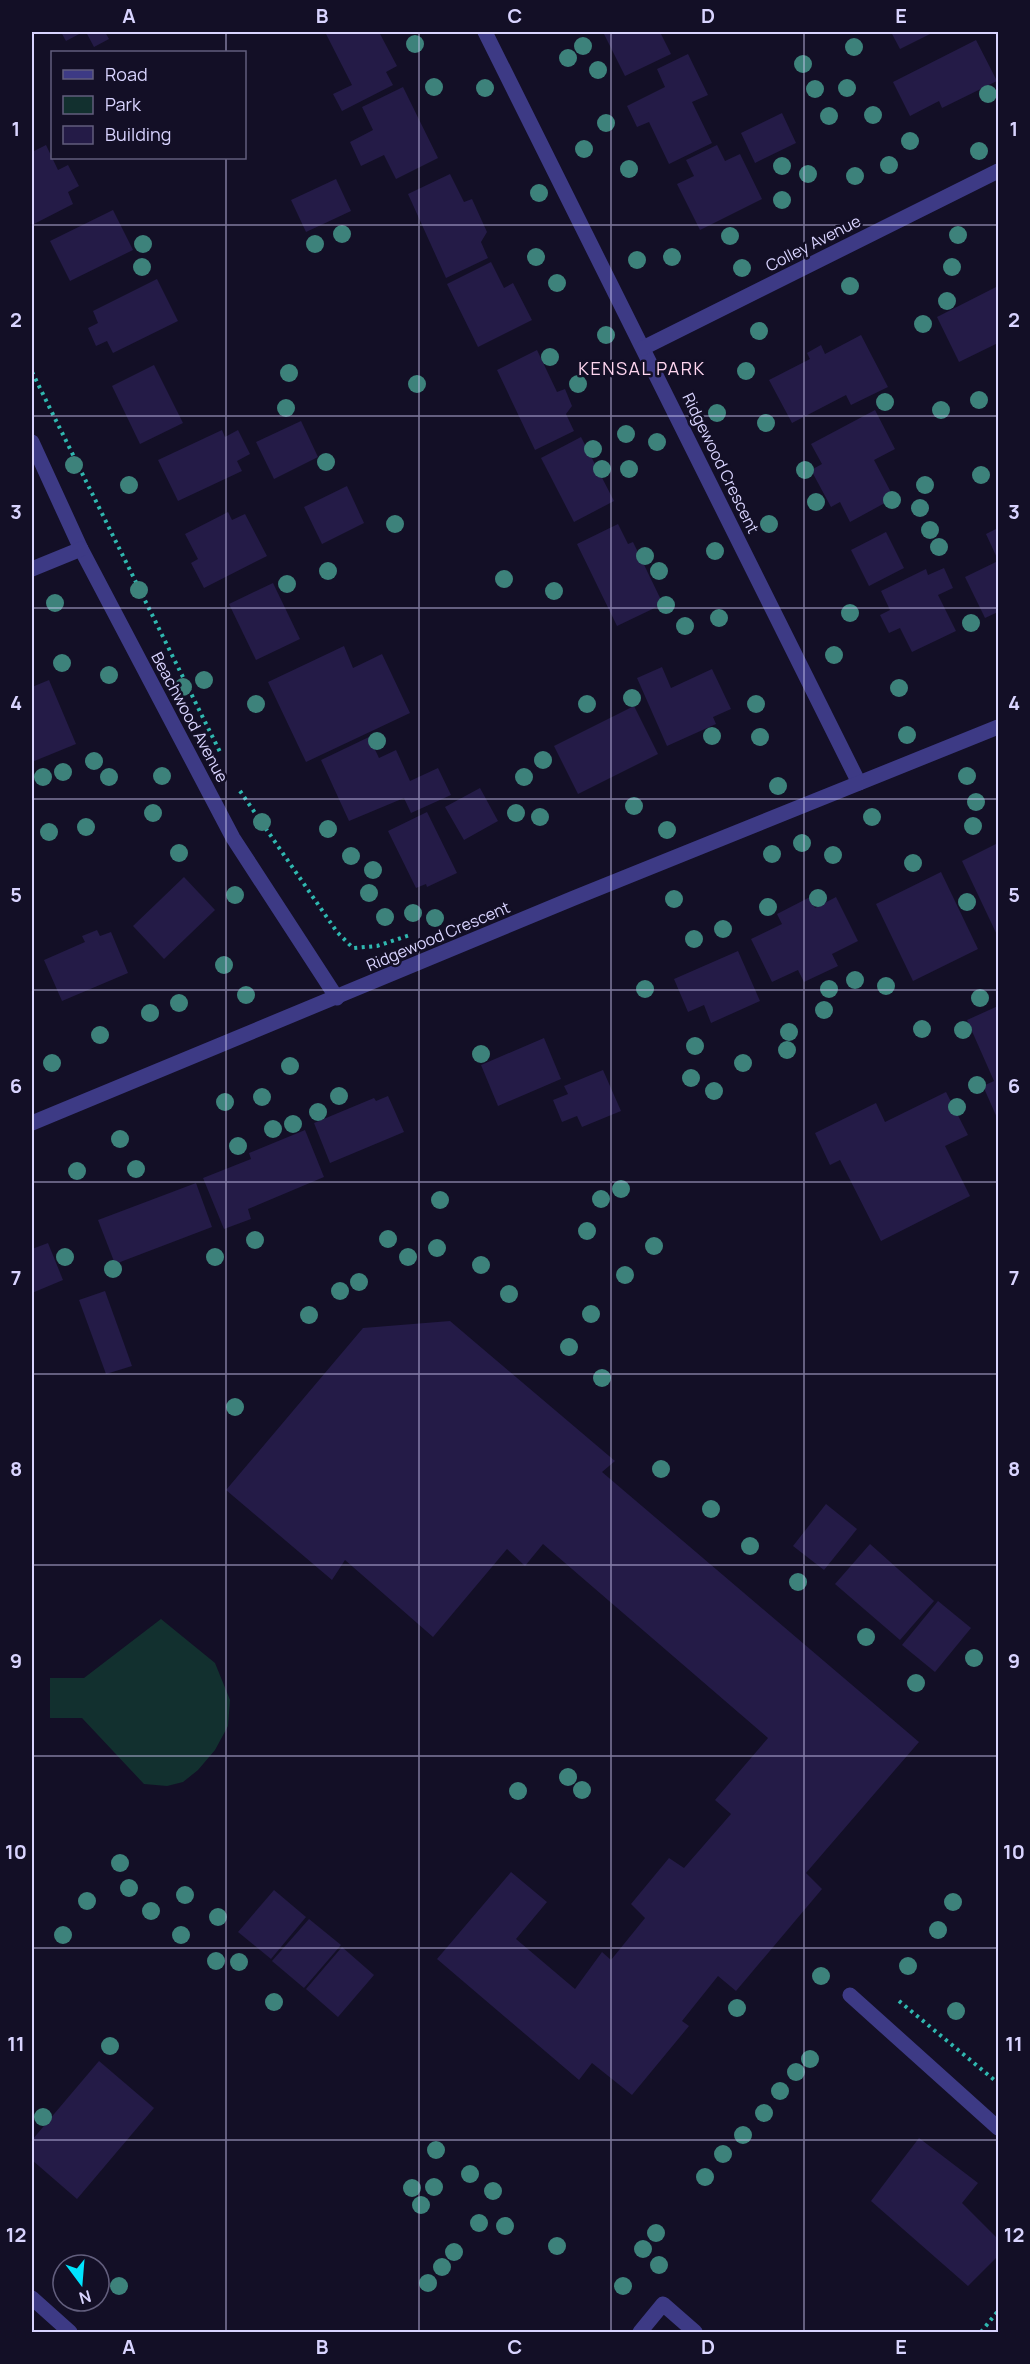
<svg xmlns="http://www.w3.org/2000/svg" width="1030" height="2364" viewBox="0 0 1030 2364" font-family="Manrope,sans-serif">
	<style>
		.green { fill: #12302f }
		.building { fill: #241b47 }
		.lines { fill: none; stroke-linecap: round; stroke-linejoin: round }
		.path { stroke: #2fb8b0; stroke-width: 4; stroke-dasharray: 3 4.5; stroke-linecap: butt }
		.minor { stroke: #3d3a85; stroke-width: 15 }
		.tree { fill: #3d827b }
		.grid { fill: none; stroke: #d9d4ff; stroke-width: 1.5; stroke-opacity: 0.55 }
		.labels { text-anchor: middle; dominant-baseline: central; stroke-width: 5; stroke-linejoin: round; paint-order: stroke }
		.street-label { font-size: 16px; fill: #d9d4ff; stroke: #130f26 }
		.neighbourhood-label { font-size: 18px; letter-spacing: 1.5px; fill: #ffd6f0; stroke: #130f26 }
		.neatline { fill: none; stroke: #d9d4ff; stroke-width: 2 }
		.grid-label { font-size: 20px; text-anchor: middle; font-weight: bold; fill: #d9d4ff }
	</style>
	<rect width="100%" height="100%" fill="#130f26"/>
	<!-- green -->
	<path class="green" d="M161,1619L215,1663L230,1700L228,1726L215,1750L198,1770L183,1782L167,1786L144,1784L82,1718H50V1678H84Z"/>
	<!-- building -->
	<g class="building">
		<path d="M61,32H83L66,41Z"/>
		<path d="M86,32H105L109,39L94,47Z"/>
		<path d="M325,32H379L397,66L386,72L393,85L342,111L333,94L352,85Z"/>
		<path d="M603,32H660L671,54L625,76Z"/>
		<path d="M891,32H934L900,49Z"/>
		<path d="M976,40L997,81L942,108L939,101L910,116L893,82Z"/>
		<path d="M688,54L708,95L692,102L712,143L669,164L649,122L637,127L627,106L665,87L657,69Z"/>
		<path d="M403,87L438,158L396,179L384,155L361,166L350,142L373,130L362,107Z"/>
		<path d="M782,113L796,143L755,163L741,133Z"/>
		<path d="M46,145L58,170L68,165L79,186L68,192L73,204L32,225V152Z"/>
		<path d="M717,145L725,161L740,154L762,199L700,230L677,184L694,176L686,160Z"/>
		<path d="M450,174L464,202L472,199L487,232L481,242L488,258L446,278L408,194Z"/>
		<path d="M336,179L351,211L306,232L291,200Z"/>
		<path d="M113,210L133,250L70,281L50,241Z"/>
		<path d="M491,262L504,288L513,283L532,320L478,347L447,284Z"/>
		<path d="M157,279L178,321L113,353L107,341L96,346L88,328L98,323L93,311Z"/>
		<path d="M998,286V343L959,362L937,317Z"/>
		<path d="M861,335L888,387L851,405L846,395L792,423L769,380L810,359L807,353L821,345L825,354Z"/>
		<path d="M537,350L557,392L565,389L572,406L566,414L574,431L535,450L497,370Z"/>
		<path d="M154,365L183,423L140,444L112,386Z"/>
		<path d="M875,410L895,449L874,460L894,498L850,522L840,502L831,507L811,470L822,464L811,444Z"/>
		<path d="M301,421L318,457L274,479L256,442Z"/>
		<path d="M222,430L225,437L238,430L250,454L237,461L242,471L178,501L158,460Z"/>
		<path d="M581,437L614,501L574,522L541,458Z"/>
		<path d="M347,486L364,523L322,544L304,507Z"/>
		<path d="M228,512L232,520L245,514L267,556L204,588L191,563L198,559L185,534Z"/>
		<path d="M618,524L628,544L633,542L663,604L617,626L577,544Z"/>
		<path d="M998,528V560L986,534Z"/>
		<path d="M886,532L904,568L869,586L851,550Z"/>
		<path d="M998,561V612L985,618L965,577Z"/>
		<path d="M944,568L953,588L938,595L956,631L912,652L900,628L889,633L880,615L890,610L881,591L926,569L928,575Z"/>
		<path d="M273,583L300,639L256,660L229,604Z"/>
		<path d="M344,646L353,668L382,654L410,713L306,762L268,682Z"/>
		<path d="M662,667L671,688L712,669L731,709L713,717L716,724L667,746L637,678Z"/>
		<path d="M49,680L76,744L32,762V687Z"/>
		<path d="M634,706L658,754L578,794L554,746Z"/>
		<path d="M369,737L379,758L396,750L410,781L438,768L451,795L411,813L404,798L349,821L321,760Z"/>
		<path d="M480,788L498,821L464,840L445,807Z"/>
		<path d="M427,812L457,873L427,887L426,884L416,888L388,831Z"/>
		<path d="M998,843V937L962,861Z"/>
		<path d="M941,872L978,949L913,981L876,904Z"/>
		<path d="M184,877L215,910L164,959L133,926Z"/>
		<path d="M810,897L815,908L836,897L858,941L832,954L838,966L804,982L798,970L772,982L751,939L782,924L777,914Z"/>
		<path d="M97,930L100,936L111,932L128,973L62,1001L44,960L85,942L82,936Z"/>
		<path d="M738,951L760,1001L711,1023L704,1005L688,1012L674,979Z"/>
		<path d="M998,1006V1120L983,1086L994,1081L967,1020Z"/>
		<path d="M544,1038L561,1079L498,1106L481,1065Z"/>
		<path d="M603,1070L621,1111L582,1127L577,1116L562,1122L553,1100L568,1094L564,1086Z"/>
		<path d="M946,1092L968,1135L945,1146L970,1196L881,1241L840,1160L830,1165L815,1133L876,1103L885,1122Z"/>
		<path d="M388,1096L404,1132L330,1163L314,1123L374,1098L376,1101Z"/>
		<path d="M305,1130L324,1177L248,1209L251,1219L224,1229L203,1178L251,1159L249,1153Z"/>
		<path d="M196,1183L212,1227L115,1264L98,1220Z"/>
		<path d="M48,1243L63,1280L32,1293V1249Z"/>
		<path d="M105,1291L132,1366L106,1374L79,1300Z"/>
		<path d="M450,1321L615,1461L602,1472L919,1742L806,1873L822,1889L736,1991L718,1976L682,2021L689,2026L632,2095L592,2063L579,2080L437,1959L511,1872L547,1902L516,1939L575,1989L602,1952L611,1960L645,1918L631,1904L669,1858L684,1868L731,1814L715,1800L768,1738L543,1544L525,1566L507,1549L433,1637L345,1560L332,1580L226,1490L363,1328Z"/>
		<path d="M826,1504L857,1529L824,1570L793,1546Z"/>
		<path d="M870,1544L934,1601L900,1640L835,1584Z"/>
		<path d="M938,1601L971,1628L935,1672L902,1645Z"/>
		<path d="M274,1890L306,1917L271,1959L238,1932Z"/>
		<path d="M309,1919L341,1945L304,1988L272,1961Z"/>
		<path d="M342,1947L374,1975L338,2017L306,1989Z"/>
		<path d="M99,2061L154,2108L77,2199L32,2160V2140Z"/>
		<path d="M919,2138L978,2183L962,2203L998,2239V2256L968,2286L871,2201Z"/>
	</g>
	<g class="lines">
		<!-- path -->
		<g class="path">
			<path d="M32,372L220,752"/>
			<path d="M240,791L337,932L353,948L377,946L410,935"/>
			<path d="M899,2001L998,2083"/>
			<path d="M981,2332L998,2311"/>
		</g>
		<!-- minor -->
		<g class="minor">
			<path d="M485,32L859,783"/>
			<path d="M643,348L998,171"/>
			<path d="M32,442L81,549L233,838L337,998"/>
			<path d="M32,569L81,549"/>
			<path d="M32,1123L574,898L998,727"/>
			<path d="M850,1995L998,2128"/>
			<path d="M32,2298L70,2332"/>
			<path d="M640,2332L663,2304L695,2332"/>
		</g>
	</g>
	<!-- trees -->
	<g class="tree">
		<circle cx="415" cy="44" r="9"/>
		<circle cx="583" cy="46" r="9"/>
		<circle cx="854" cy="47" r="9"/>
		<circle cx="568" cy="58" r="9"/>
		<circle cx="803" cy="64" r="9"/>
		<circle cx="598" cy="70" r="9"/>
		<circle cx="434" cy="87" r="9"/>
		<circle cx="485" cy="88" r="9"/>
		<circle cx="847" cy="88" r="9"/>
		<circle cx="815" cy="89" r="9"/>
		<circle cx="988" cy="94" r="9"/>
		<circle cx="873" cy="115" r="9"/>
		<circle cx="829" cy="116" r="9"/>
		<circle cx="606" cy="123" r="9"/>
		<circle cx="910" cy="141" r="9"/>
		<circle cx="584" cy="149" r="9"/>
		<circle cx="979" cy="151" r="9"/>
		<circle cx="889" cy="165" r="9"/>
		<circle cx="782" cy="166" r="9"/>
		<circle cx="629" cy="169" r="9"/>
		<circle cx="808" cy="174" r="9"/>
		<circle cx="855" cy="176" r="9"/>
		<circle cx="539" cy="193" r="9"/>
		<circle cx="782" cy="200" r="9"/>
		<circle cx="342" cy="234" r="9"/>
		<circle cx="958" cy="235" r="9"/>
		<circle cx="730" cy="236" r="9"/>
		<circle cx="143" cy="244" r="9"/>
		<circle cx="315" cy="244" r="9"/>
		<circle cx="536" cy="257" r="9"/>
		<circle cx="672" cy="257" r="9"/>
		<circle cx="637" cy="260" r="9"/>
		<circle cx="142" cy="267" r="9"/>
		<circle cx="952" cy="267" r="9"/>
		<circle cx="742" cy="268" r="9"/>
		<circle cx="557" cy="283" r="9"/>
		<circle cx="850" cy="286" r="9"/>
		<circle cx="947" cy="301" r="9"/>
		<circle cx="923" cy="324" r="9"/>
		<circle cx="759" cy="331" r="9"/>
		<circle cx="606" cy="335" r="9"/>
		<circle cx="550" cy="357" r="9"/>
		<circle cx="746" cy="371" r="9"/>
		<circle cx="289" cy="373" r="9"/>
		<circle cx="417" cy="384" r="9"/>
		<circle cx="578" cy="384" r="9"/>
		<circle cx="979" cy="400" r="9"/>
		<circle cx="885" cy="402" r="9"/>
		<circle cx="286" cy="408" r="9"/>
		<circle cx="941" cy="410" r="9"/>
		<circle cx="717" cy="413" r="9"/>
		<circle cx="766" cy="423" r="9"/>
		<circle cx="626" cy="434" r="9"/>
		<circle cx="657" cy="442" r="9"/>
		<circle cx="593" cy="449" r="9"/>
		<circle cx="326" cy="462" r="9"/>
		<circle cx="74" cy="465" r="9"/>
		<circle cx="602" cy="469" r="9"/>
		<circle cx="629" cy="469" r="9"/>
		<circle cx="805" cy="470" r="9"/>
		<circle cx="981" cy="475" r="9"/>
		<circle cx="129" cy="485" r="9"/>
		<circle cx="925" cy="485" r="9"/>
		<circle cx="892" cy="500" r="9"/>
		<circle cx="816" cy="502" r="9"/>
		<circle cx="920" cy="508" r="9"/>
		<circle cx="395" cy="524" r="9"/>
		<circle cx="769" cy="524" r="9"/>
		<circle cx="930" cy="530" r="9"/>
		<circle cx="939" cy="547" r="9"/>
		<circle cx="715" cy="551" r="9"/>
		<circle cx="645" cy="556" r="9"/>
		<circle cx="328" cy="571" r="9"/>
		<circle cx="659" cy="571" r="9"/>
		<circle cx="504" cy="579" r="9"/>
		<circle cx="287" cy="584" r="9"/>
		<circle cx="139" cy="590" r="9"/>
		<circle cx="554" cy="591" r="9"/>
		<circle cx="55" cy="603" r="9"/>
		<circle cx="666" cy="605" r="9"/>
		<circle cx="850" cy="613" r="9"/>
		<circle cx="719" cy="618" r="9"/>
		<circle cx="971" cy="623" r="9"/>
		<circle cx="685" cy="626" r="9"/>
		<circle cx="834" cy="655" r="9"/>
		<circle cx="62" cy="663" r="9"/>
		<circle cx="109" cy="675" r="9"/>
		<circle cx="204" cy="680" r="9"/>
		<circle cx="183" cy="687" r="9"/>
		<circle cx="899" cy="688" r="9"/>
		<circle cx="632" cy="698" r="9"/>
		<circle cx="256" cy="704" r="9"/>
		<circle cx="587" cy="704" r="9"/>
		<circle cx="756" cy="704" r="9"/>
		<circle cx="907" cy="735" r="9"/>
		<circle cx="712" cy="736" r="9"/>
		<circle cx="760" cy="737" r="9"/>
		<circle cx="377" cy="741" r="9"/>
		<circle cx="543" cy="760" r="9"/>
		<circle cx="94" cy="761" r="9"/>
		<circle cx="63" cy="772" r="9"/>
		<circle cx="162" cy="776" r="9"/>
		<circle cx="967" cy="776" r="9"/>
		<circle cx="43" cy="777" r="9"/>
		<circle cx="109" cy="777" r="9"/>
		<circle cx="524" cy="777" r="9"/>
		<circle cx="778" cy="786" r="9"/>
		<circle cx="976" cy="802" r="9"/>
		<circle cx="634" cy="806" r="9"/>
		<circle cx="153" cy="813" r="9"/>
		<circle cx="516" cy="813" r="9"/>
		<circle cx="540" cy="817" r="9"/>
		<circle cx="872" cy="817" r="9"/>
		<circle cx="262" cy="822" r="9"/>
		<circle cx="973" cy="826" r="9"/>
		<circle cx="86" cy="827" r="9"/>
		<circle cx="328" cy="829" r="9"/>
		<circle cx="667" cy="830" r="9"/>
		<circle cx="49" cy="832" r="9"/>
		<circle cx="802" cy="843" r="9"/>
		<circle cx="179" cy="853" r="9"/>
		<circle cx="772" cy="854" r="9"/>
		<circle cx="833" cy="855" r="9"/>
		<circle cx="351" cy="856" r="9"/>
		<circle cx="913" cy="863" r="9"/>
		<circle cx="373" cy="870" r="9"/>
		<circle cx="369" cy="893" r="9"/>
		<circle cx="235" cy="895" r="9"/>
		<circle cx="818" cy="898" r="9"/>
		<circle cx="674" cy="899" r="9"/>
		<circle cx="967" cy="902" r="9"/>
		<circle cx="768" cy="907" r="9"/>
		<circle cx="413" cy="913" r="9"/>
		<circle cx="385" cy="917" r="9"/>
		<circle cx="435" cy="918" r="9"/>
		<circle cx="723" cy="929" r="9"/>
		<circle cx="694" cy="939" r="9"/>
		<circle cx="224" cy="965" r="9"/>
		<circle cx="855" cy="980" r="9"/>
		<circle cx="886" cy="986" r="9"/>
		<circle cx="645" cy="989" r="9"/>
		<circle cx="829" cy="989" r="9"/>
		<circle cx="246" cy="995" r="9"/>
		<circle cx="980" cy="998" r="9"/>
		<circle cx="179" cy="1003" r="9"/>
		<circle cx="824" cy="1010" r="9"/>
		<circle cx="150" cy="1013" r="9"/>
		<circle cx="922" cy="1029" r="9"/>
		<circle cx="963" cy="1030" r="9"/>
		<circle cx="789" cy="1032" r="9"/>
		<circle cx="100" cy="1035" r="9"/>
		<circle cx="695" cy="1046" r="9"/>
		<circle cx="787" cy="1050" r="9"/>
		<circle cx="481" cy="1054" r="9"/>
		<circle cx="52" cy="1063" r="9"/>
		<circle cx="743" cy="1063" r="9"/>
		<circle cx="290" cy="1066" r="9"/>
		<circle cx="691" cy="1078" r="9"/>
		<circle cx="977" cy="1085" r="9"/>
		<circle cx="714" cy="1091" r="9"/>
		<circle cx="339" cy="1096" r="9"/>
		<circle cx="262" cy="1097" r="9"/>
		<circle cx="225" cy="1102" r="9"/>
		<circle cx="957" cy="1107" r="9"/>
		<circle cx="318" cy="1112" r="9"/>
		<circle cx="293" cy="1124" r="9"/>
		<circle cx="273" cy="1129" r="9"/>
		<circle cx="120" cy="1139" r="9"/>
		<circle cx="238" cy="1146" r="9"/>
		<circle cx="136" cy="1169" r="9"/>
		<circle cx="77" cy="1171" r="9"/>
		<circle cx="621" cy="1189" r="9"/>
		<circle cx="601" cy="1199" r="9"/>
		<circle cx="440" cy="1200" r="9"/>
		<circle cx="587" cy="1231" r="9"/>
		<circle cx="388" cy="1239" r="9"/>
		<circle cx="255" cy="1240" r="9"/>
		<circle cx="654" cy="1246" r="9"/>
		<circle cx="437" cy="1248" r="9"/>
		<circle cx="65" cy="1257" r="9"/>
		<circle cx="215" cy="1257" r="9"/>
		<circle cx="408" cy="1257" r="9"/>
		<circle cx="481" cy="1265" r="9"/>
		<circle cx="113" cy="1269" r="9"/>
		<circle cx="625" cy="1275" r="9"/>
		<circle cx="359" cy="1282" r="9"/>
		<circle cx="340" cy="1291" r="9"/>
		<circle cx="509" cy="1294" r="9"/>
		<circle cx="591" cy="1314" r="9"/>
		<circle cx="309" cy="1315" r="9"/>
		<circle cx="569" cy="1347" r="9"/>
		<circle cx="602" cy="1378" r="9"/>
		<circle cx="235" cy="1407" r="9"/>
		<circle cx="661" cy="1469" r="9"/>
		<circle cx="711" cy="1509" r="9"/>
		<circle cx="750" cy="1546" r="9"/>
		<circle cx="798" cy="1582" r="9"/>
		<circle cx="866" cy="1637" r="9"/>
		<circle cx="974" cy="1658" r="9"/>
		<circle cx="916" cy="1683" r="9"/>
		<circle cx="568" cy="1777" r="9"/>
		<circle cx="582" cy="1790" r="9"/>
		<circle cx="518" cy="1791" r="9"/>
		<circle cx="120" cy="1863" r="9"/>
		<circle cx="129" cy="1888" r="9"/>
		<circle cx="185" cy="1895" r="9"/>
		<circle cx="87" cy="1901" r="9"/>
		<circle cx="953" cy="1902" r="9"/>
		<circle cx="151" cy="1911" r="9"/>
		<circle cx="218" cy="1917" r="9"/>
		<circle cx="938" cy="1930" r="9"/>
		<circle cx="63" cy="1935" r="9"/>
		<circle cx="181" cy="1935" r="9"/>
		<circle cx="216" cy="1961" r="9"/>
		<circle cx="239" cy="1962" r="9"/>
		<circle cx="908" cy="1966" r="9"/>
		<circle cx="821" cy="1976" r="9"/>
		<circle cx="274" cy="2002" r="9"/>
		<circle cx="737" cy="2008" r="9"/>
		<circle cx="956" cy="2011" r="9"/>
		<circle cx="110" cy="2046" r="9"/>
		<circle cx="810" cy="2059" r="9"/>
		<circle cx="796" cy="2072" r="9"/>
		<circle cx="780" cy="2091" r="9"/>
		<circle cx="764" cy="2113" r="9"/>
		<circle cx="43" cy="2117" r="9"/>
		<circle cx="743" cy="2135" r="9"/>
		<circle cx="436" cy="2150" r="9"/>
		<circle cx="723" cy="2154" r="9"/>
		<circle cx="470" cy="2174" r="9"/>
		<circle cx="705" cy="2177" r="9"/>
		<circle cx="434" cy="2187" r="9"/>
		<circle cx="412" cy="2188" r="9"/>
		<circle cx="493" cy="2191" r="9"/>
		<circle cx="421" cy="2205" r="9"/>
		<circle cx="479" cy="2223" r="9"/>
		<circle cx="505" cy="2226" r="9"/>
		<circle cx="656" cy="2233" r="9"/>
		<circle cx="557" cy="2246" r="9"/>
		<circle cx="643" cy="2249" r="9"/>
		<circle cx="454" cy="2252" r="9"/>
		<circle cx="659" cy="2265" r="9"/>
		<circle cx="442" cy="2267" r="9"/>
		<circle cx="428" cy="2283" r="9"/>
		<circle cx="119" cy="2286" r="9"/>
		<circle cx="623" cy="2286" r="9"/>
	</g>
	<!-- grid -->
	<path class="grid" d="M226,32V52M419,32V2332M611,32V2332M804,32V2332M226,158V2332M32,225H998M32,416H998M32,608H998M32,799H998M32,990H998M32,1182H998M32,1374H998M32,1565H998M32,1756H998M32,1948H998M32,2140H998"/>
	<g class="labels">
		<!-- street labels -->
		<g class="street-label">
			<text transform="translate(813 243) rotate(-27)">Colley Avenue</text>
			<text transform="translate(721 463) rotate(64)">Ridgewood Crescent</text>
			<text transform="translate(190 717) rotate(62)">Beachwood Avenue</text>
			<text transform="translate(438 936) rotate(-23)">Ridgewood Crescent</text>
		</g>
		<!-- neighbourhood labels -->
		<g class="neighbourhood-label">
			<text x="642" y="368">KENSAL PARK</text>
		</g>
	</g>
	<!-- border -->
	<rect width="1030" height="2364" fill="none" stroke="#130f26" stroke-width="66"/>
	<!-- legend -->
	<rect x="51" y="51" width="195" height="108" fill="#130f26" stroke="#625e7d" stroke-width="1.5"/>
	<rect x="63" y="70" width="30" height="9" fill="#3d3a85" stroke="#625e7d" stroke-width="1.5"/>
	<text x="105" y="81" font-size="18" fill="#d9d4ff">Road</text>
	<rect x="63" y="96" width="30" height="18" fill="#12302f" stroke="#625e7d" stroke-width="1.5"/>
	<text x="105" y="111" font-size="18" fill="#d9d4ff">Park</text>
	<rect x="63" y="126" width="30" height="18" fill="#241b47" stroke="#625e7d" stroke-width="1.5"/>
	<text x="105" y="141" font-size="18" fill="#d9d4ff">Building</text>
	<!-- north arrow -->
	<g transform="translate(81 2283) rotate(164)"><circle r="28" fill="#130f26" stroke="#625e7d" stroke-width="1.5"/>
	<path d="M0-4.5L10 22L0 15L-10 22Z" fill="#00e5ff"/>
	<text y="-9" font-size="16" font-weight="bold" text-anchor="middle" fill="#d9d4ff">N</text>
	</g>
	<rect x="33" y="33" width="964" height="2298" class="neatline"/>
	<g class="grid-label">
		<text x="129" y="23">A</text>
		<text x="322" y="23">B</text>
		<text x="515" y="23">C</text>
		<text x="708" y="23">D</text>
		<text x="901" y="23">E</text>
		<text x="16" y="136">1</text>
		<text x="1014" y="136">1</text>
		<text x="16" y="327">2</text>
		<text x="1014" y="327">2</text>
		<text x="16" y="519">3</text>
		<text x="1014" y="519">3</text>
		<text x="16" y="710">4</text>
		<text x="1014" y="710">4</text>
		<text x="16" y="902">5</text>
		<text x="1014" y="902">5</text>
		<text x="16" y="1093">6</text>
		<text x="1014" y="1093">6</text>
		<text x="16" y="1285">7</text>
		<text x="1014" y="1285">7</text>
		<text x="16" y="1476">8</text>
		<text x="1014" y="1476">8</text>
		<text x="16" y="1668">9</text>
		<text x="1014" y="1668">9</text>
		<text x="16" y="1859">10</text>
		<text x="1014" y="1859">10</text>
		<text x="16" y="2051">11</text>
		<text x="1014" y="2051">11</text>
		<text x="16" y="2242">12</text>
		<text x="1014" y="2242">12</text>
		<text x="129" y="2354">A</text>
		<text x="322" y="2354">B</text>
		<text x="515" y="2354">C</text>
		<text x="708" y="2354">D</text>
		<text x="901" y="2354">E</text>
	</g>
</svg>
